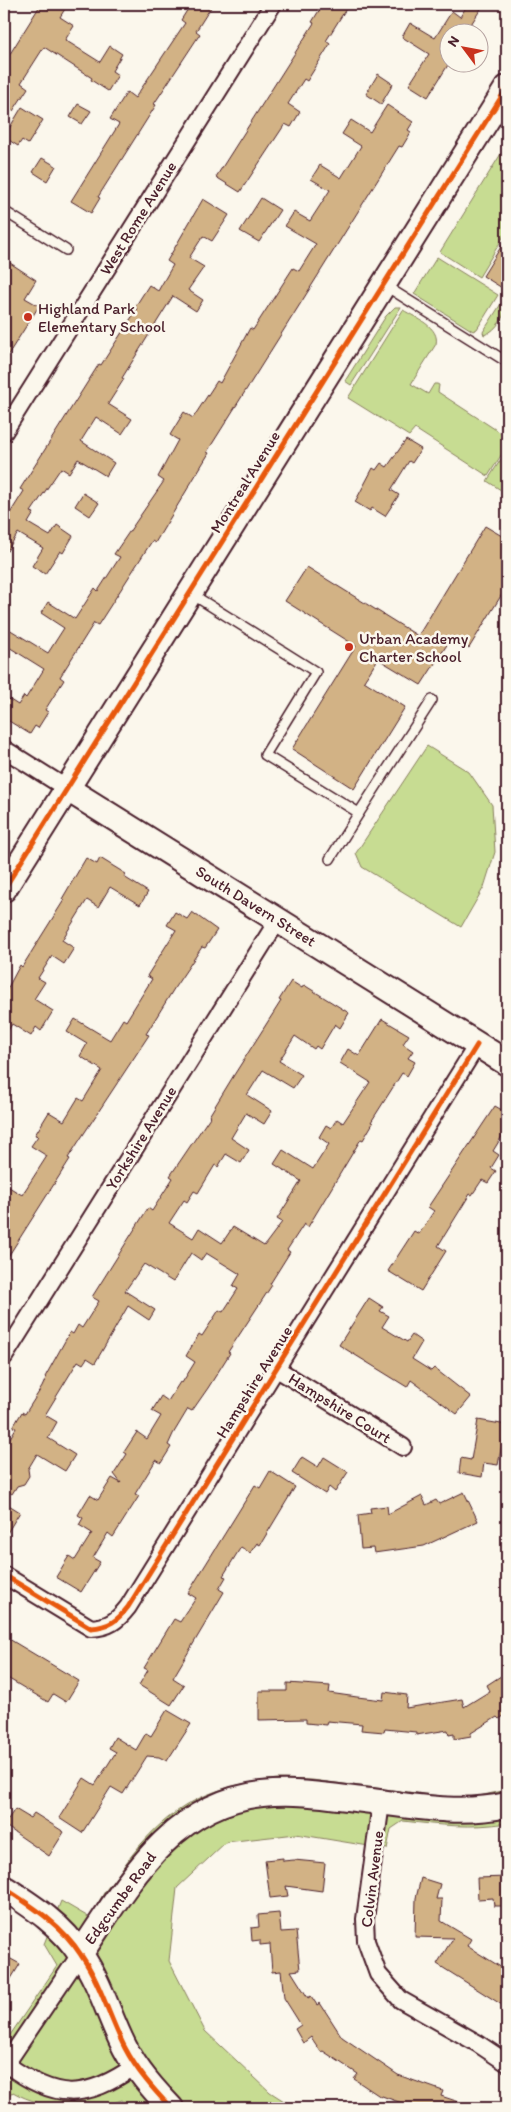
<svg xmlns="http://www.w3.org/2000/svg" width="511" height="2112" viewBox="0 0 511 2112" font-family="Itim,sans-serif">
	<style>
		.green { fill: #c7dc92; stroke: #887e5e }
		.building { fill: #d2b285; stroke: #4a1f2b }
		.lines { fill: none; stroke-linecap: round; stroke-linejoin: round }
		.lane-casing { stroke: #4a1f2b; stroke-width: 12 }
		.street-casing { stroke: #4a1f2b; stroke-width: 20 }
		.secondary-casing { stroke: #4a1f2b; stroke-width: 28 }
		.lane { stroke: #fbf7ec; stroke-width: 9 }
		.street { stroke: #fbf7ec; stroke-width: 16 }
		.secondary { stroke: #fbf7ec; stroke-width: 24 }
		.cycleway-casing { stroke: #fbf7ec; stroke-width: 8 }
		.cycleway { stroke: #e8590c; stroke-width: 5 }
		.poi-dot { fill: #c8321e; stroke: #fbf7ec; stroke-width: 2 }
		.labels { text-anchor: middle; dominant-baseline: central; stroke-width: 5; stroke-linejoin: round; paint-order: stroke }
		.street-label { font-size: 16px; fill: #4a1f2b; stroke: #fbf7ec }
		.poi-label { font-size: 16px; fill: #4a1f2b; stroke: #fbf7ec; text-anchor: start }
	</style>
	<rect width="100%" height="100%" fill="#fbf7ec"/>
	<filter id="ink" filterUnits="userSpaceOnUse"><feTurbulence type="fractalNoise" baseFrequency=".02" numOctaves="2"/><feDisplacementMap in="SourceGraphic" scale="10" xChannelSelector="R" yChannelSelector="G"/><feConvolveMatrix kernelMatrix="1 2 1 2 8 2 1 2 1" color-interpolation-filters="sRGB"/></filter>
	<g filter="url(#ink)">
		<!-- green -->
		<g class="green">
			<path d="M507,144V231L479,277L440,252Z"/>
			<path d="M437,257L498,295L477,329L473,331L414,294Z"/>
			<path d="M504,299L507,301C507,313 497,331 484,335L483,332Z"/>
			<path d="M395,307H401L351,385L345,381L386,316Z"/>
			<path d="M403,310C416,318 440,327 436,344L411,384L428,394L434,384H437L439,385L438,392L507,437V446L488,476L415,429L409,436L348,398Z"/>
			<path d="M507,450V494L487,481Z"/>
			<path d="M427,746L469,772L492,805L495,852L484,887L461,927L362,867L356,853Z"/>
			<path d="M278,1779L312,1780L448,1797H474L507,1790V1823C471,1829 439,1825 403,1821L391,1829L387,1849L296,1834L226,1842L177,1888L169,1961L205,2031L270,2092L295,2108H132L122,2100C90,2112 44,2110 13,2092L4,2102V2044L57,1966L44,1944L61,1901L92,1919C95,1912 97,1904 101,1898C105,1890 112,1883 117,1876C159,1813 202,1785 278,1779Z"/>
		</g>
		<!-- building -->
		<g class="building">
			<path d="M41,4H68L60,17L74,26L65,40L100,62L110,46L122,54L112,71L118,75L108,91L91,80L92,78L44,47L21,83L28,88L13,111L4,105V54L8,57Z"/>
			<path d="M191,4H213L196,31L200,34L154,104L156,105L98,197L100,198L91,213L71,201L119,124L110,119L127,92L135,98L185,23L181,20Z"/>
			<path d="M323,4H349L326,41L330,44L307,81L304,79L288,104L300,112L291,127L285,124L240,192L216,177L314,23L312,22Z"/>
			<path d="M468,4H484L466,32H448V65L428,97L409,85L429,54L402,37L410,23L435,38L452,11L460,17Z"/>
			<path d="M378,74L393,84L381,104L366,94Z"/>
			<path d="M78,104L91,111L82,124L70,117Z"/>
			<path d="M387,105L413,122L408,130L411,132L402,147L399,146L302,301L207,452L209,453L155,543L152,541L98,625L94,623L60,677L64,680L45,710L48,712L38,728L35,726L30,734L4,718V696L18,705L24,696L26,698L44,669L4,644V626L48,653L64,628L41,613L48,602L75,619L95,588L98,591L120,557L114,554L164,481L158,477L178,440L170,435L184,412L193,418L217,381L220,383L250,328L253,330L293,268L299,271L316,244L285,226L294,212L310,221L330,190L311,179L320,165L341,178L361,146L342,134L351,120L370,132Z"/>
			<path d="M22,107L43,120L28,144L22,140L18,146L4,137Z"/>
			<path d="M42,158L56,166L47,181L33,172Z"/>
			<path d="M261,198L280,210L259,242L240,231Z"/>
			<path d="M203,199L229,215L212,241L203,236L189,258L204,267L188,290L203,300L196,311L173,296L122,378L124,379L108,404L132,419L122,434L96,417L81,441L114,463L106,476L78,459L69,473L61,468L31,512L34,513L28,523L50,536L57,525L73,536L63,553L60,551L45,574L32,566L43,548L18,533L4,556V523L24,491L20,489L99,364L101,365L137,309L135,307L149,285L158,291L173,265L167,261Z"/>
			<path d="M507,237V291L483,276Z"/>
			<path d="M4,259L36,280L25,298L39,306L4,361Z"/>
			<path d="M406,440L421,449L412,463L409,461L391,490L399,495L385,516L372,508L370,511L355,502L373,468L376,470L381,463L387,467Z"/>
			<path d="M83,493L99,503L90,516L75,506Z"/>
			<path d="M485,526L507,539V586L469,648L452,637L421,685L378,659L364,681L405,707L354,789L292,749L356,646L285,601L307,567L418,636Z"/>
			<path d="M86,858L97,864L100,858L126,874L124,877L148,892L140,905L110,887L98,907L87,900L62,940L74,948L64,964L52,956L38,978L45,982L34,999L53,1011L41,1031L36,1027L31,1036L12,1024L4,1037V995L20,965L22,967L64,900L62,899Z"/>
			<path d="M175,912L187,919L192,912L217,930L205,948L202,947L175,987L146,1034L149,1035L83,1135L68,1158L70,1159L4,1263V1184L22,1195L47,1156L31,1146L38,1136L35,1135L49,1112L64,1121L78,1098L83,1101L102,1070L80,1056L87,1044L67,1032L75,1019L110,1040L123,1019L126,1021L152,979L147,976L176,930L167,925Z"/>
			<path d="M291,981L302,988L304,985L349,1013L340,1028L335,1024L320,1049L316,1046L314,1049L295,1036L279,1061L302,1075L293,1088L263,1070L247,1095L272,1111L264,1124L246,1113L231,1138L249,1150L241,1163L226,1154L218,1167L215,1165L198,1193L194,1191L187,1202L184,1200L169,1223L193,1238L199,1228L222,1243L233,1227L264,1246L282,1222L277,1219L301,1181L274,1164L283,1150L313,1169L329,1144L319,1137L326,1125L331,1128L337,1119L343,1123L370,1082L340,1063L348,1049L359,1056L382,1019L409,1035L403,1044L413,1051L408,1058L415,1062L407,1076L402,1073L371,1122L373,1123L363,1140L361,1139L308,1227L304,1224L287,1250L290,1252L270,1284L272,1285L228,1352L230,1353L208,1388L192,1411L188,1409L173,1434L168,1445L171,1447L161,1463L156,1460L135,1494L139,1496L113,1537L108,1533L93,1558L100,1562L81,1592L56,1577L69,1556L75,1560L92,1533L79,1525L83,1518L78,1515L90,1495L98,1500L112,1478L121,1483L114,1474L127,1454L124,1452L137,1432L147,1439L161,1416L152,1411L161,1396L168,1401L180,1382L182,1383L195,1362L186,1356L199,1334L202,1336L219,1310L223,1312L238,1289L233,1286L240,1274L206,1253L201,1260L191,1253L173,1282L144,1264L125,1291L155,1310L149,1320L128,1306L95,1363L87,1358L83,1364L78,1361L45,1415L57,1422L48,1438L75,1455L65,1471L37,1454L28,1469L29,1476L24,1484L17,1486L12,1494L4,1489V1448L16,1428L13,1427L22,1412L25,1414L42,1387L46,1378L45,1377L70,1332L73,1334L78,1325L82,1328L99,1301L92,1297L148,1208L152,1211L173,1178L170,1176L210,1117L209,1116L234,1075L281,1001L279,1000Z"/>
			<path d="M495,1106L507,1113V1128L493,1151L499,1155L491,1168L496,1171L488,1183L482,1180L472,1195L470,1194L438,1246L446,1251L421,1291L388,1271L414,1231L419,1234L434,1211L428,1207Z"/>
			<path d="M369,1298L383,1307L380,1311L389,1316L382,1327L407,1342L412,1335L422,1342L412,1359L431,1371L434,1368L471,1397L457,1414L411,1380L407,1387L339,1345Z"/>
			<path d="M478,1420L507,1425V1440L503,1439L498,1465L484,1463L482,1477L459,1473L461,1458L471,1460Z"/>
			<path d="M302,1457L318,1467L324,1457L348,1472L335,1492L329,1487L325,1494L292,1473Z"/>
			<path d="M270,1471L295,1487L260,1545L257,1543L250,1553L241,1547L223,1576L226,1577L219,1589L224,1592L173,1678L184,1685L171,1705L139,1685L148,1670L144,1668L174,1619L180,1622L196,1598L188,1593L255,1485L260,1488Z"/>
			<path d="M464,1492L478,1521L424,1546L374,1553L373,1548L361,1549L358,1515L371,1513L370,1508L387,1506L388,1514L422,1496L426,1505L436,1500L439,1504Z"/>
			<path d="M4,1502L20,1512L4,1538Z"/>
			<path d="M4,1636L79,1681L66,1702L53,1694L48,1702L4,1676Z"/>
			<path d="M507,1672V1714L499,1719L497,1717L471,1733V1736L454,1739V1734L449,1735L448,1730L416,1735V1732L385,1729L384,1732L361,1730L362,1724L327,1721L326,1725L306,1723V1719L259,1720V1691H287V1683L330,1686L329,1693L357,1697L383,1700L384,1692L407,1695L406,1708L462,1699L464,1707L490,1691L487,1685Z"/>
			<path d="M167,1710L191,1724L167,1761L159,1757L147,1756L123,1794L111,1787L82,1833L59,1818L84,1778L95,1785L116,1752L109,1748L115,1737L136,1750L146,1733L151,1736Z"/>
			<path d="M15,1809L30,1818L34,1813L64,1832L49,1856L4,1825Z"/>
			<path d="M283,1858V1861L294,1860L325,1863L322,1891L286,1886L288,1896L270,1898L265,1860Z"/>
			<path d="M507,1877V1906H494L493,1898L478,1899L477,1878Z"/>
			<path d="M421,1878L440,1884L436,1899H442L441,1921L471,1939L467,1946L507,1971V2008L437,1964L453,1938L415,1937L416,1898Z"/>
			<path d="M279,1913L281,1932L296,1931L300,1970L291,1971L308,1998L311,1996L317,2005L320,2003L342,2037L398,2075L443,2091L441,2096L471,2106V2108H416L382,2096L381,2097L354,2079L358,2074L323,2051L321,2052L311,2037L303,2043L295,2029L301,2025L284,1998L281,1971L272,1972L270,1944L260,1945V1940L252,1941L251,1928L259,1927L258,1915Z"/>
			<path d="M9,1958L20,1964L4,1990V1966Z"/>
		</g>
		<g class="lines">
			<defs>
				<g id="lane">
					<path d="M4,211L66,250"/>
					<path d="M384,285L507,362"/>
					<path d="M190,593L316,672L265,755L359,813L432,700"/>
					<path d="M330,859L359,813"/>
				</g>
				<g id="street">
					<path d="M4,432L273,4"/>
					<path d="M4,749L66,788"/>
					<path d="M4,1357L278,920"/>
					<path d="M277,1369L403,1447"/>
					<path d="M4,1575L91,1628C109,1627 117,1621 128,1607L477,1045"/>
					<path d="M381,1803L365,1919L366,1941L378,1974L401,2000L477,2043L507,2063"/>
					<path d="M6,2064C55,2100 85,2101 135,2066"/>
					<path d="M4,2067L81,1953"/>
				</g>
				<g id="secondary">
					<path d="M66,788L507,1063"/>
					<path d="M4,889L507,88"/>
					<path d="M4,1888C32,1906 62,1925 81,1955C101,1984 109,2017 125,2048C137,2071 153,2089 171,2108"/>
					<path d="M81,1953C127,1885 170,1804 262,1794C299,1790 335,1797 372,1801C418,1807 461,1815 507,1805"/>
				</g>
			</defs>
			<!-- lane casing -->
			<use href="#lane" class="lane-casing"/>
			<!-- street casing -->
			<use href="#street" class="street-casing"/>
			<!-- secondary casing -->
			<use href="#secondary" class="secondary-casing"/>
			<!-- lane -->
			<use href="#lane" class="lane"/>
			<!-- street -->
			<use href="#street" class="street"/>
			<!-- secondary -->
			<use href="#secondary" class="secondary"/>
			<defs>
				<g id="cycleway">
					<path d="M4,889L507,88"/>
					<path d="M4,1575L91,1628C109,1627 117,1621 128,1607L477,1045"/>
					<path d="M4,1888C32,1906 62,1925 81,1955C101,1984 109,2017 125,2048C137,2071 153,2089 171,2108"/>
				</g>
			</defs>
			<!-- cycleway casing -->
			<use href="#cycleway" class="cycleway-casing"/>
			<!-- cycleway -->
			<use href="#cycleway" class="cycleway"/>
		</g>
	</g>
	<!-- markers -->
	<g class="poi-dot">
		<circle cx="28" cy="317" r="5"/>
		<circle cx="349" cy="647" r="5"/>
	</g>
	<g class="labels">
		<!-- street labels -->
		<g class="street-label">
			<text transform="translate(138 218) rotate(-58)">West Rome Avenue</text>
			<text transform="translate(245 482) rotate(-58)">Montreal Avenue</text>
			<text transform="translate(256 906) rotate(32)">South Davern Street</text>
			<text transform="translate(141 1138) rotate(-58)">Yorkshire Avenue</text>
			<text transform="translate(254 1382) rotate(-58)">Hampshire Avenue</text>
			<text transform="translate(340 1408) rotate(32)">Hampshire Court</text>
			<text transform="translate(372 1879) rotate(-83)">Colvin Avenue</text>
			<text transform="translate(120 1898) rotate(-54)">Edgcumbe Road</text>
		</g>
		<!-- poi labels -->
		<g class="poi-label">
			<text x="38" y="308">Highland Park<tspan x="38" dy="18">Elementary School</tspan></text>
			<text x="359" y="638">Urban Academy<tspan x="359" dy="18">Charter School</tspan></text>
		</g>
	</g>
	<!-- margin -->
	<rect width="511" height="2112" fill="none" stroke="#fbf7ec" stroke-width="20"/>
	<rect x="10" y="10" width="491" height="2092" fill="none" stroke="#4a1f2b" stroke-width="2" filter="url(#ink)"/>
	<!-- north arrow -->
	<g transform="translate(464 48) rotate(302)"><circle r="24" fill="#fbf7ec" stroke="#b4a19f"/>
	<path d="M0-4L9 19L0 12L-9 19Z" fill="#c8321e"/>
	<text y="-8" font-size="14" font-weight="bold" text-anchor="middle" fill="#4a1f2b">N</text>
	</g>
</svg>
